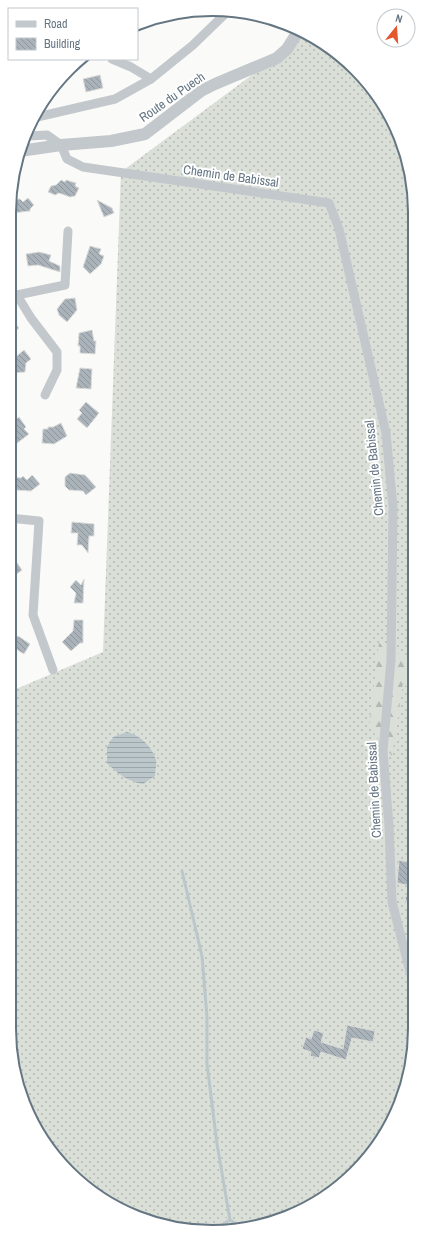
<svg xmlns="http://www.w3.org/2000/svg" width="424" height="1241" viewBox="0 0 424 1241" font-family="'Archivo Narrow',sans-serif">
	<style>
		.grass { fill: url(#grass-dots) }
		.forest { fill: url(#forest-firs) }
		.water { fill: url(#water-rules) }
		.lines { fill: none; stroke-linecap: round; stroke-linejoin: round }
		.stream { stroke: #bbc7cb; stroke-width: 3 }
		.building { fill: url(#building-back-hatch); stroke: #dcdcda }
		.minor { stroke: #c3c8cc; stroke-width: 9 }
		.tertiary { stroke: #c3c8cc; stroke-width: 12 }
		.labels { text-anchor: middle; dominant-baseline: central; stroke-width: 4; stroke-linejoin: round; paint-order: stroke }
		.street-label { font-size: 13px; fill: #657683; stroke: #fff }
		.rim { fill: none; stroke: #657683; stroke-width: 2 }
	</style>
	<defs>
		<pattern id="grass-dots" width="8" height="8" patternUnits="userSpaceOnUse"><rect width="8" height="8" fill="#dadfd7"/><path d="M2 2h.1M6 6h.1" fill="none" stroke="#b4b9b4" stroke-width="1.8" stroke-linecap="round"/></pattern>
		<pattern id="forest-firs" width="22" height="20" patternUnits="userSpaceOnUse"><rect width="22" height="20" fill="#dadfd7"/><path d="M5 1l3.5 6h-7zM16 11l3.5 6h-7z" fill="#b4b9b4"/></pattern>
		<pattern id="water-rules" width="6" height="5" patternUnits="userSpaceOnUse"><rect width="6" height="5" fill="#bbc7cb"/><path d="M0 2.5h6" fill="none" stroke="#9ca6aa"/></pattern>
		<pattern id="building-back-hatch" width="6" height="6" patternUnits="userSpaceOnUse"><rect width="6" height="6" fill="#aab3b9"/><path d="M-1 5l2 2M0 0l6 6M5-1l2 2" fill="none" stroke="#8e969c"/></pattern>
	</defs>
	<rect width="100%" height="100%" fill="#fafaf8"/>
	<!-- grass -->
	<path class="grass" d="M297,29L314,36L364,78L394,122L413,185L415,1029L408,1081L381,1142L325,1198L264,1225L186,1230L122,1211L60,1163L24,1106L9,1029V692L103,652L121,172L287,49Z"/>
	<!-- forest -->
	<g class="forest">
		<path d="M379,643L401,655L414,666V693L403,683L392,756L369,727Z"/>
		<path d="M225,1218L248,1221L242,1227L207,1229Z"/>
	</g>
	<!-- water -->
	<path class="water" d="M127,732C140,735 152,746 156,760C157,764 155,771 155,776L143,784C127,781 118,774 107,763V747L113,737Z"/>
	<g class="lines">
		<!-- stream -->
		<g class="stream">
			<path d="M182,871L202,956L207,1017V1064L217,1144L230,1220L241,1227"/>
			<path d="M216,1228L230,1220"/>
		</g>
	</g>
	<!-- building -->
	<g class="building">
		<path d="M100,75L103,88L86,92L83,79Z"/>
		<path d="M61,180L65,182L66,180L76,183L75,186L79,188L75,196L70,197L59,193L55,195L48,192L51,186L56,185Z"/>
		<path d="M28,198L34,205L30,209V211L12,213L11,200L20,199L23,202Z"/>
		<path d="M97,200L112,208L114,213L104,217Z"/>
		<path d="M90,246L101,249L99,254L104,256L101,264L90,274L83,267Z"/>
		<path d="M39,252L51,255L49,261L60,266V272L38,265L28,266L26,254Z"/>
		<path d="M75,298L77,310L67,322L59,315L57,309L65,299Z"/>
		<path d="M9,316L19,328L9,336Z"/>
		<path d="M92,330L94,341H96L95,354L80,353V346H78L79,333Z"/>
		<path d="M24,350L31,359L26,363L25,372L12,373L13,359Z"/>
		<path d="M80,368L92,369L91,389L76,388Z"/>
		<path d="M86,402L99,413L87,428L77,419L82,413L79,410Z"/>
		<path d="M19,417L26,427L24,429L29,434L16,444L9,436V424Z"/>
		<path d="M61,423L67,436L54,444L42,443L43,429H48V427H53Z"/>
		<path d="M70,473L85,475L96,487L86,495L83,491L69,490L65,486V477Z"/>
		<path d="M32,475L40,484L31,491L16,490L13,488V477L21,478L23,476L27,480Z"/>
		<path d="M72,522L94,524V536H89L88,553L82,545H77L78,533H71Z"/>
		<path d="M15,560L22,570L9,580V564Z"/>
		<path d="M84,579L83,603H74L76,593L70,587L76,580L81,585Z"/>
		<path d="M74,620H83V643H80L71,651L62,642L73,631Z"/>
		<path d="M9,635L14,638L18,636L30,644L24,654L16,649L10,651Z"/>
		<path d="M399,860L415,864V873L410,872L407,885L397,883Z"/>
		<path d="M415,893V899L412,908L407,904L405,897Z"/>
		<path d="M347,1025L375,1031L373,1042L352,1038L346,1060L321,1052L319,1058L310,1056L311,1052L302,1049L306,1037L311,1039L314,1030L324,1033L321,1042L343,1049Z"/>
	</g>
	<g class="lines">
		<!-- minor -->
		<g class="minor">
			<path d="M112,59L131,67L151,79"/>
			<path d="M37,117L115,99L151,79L193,45L226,13"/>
			<path d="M28,136L47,135L61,145L67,159L83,167L329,203L339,229L386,433L393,507L391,660L383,751L389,826L392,902L415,991"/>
			<path d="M9,294L17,295L31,318L57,352V370L45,395"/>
			<path d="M17,295L65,285L68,231"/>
			<path d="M9,518L39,521L33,615L53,670"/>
		</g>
		<!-- tertiary -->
		<path class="tertiary" d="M20,151L61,145L111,141L145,134L201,91L215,84L277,58L287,49L299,30"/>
	</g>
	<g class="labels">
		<!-- street labels -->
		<g class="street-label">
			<text transform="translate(172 97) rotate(-35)">Route du Puech</text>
			<text transform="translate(231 176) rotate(8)">Chemin de Babissal</text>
			<text transform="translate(374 468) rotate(-96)">Chemin de Babissal</text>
			<text transform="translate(374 790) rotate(-93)">Chemin de Babissal</text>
		</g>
	</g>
	<!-- crop -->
	<path d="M0 0H424V1241H0ZM212 16H212A196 196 0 0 1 408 212V1029A196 196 0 0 1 212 1225H212A196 196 0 0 1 16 1029V212A196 196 0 0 1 212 16Z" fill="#fff" fill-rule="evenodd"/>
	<path class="rim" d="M212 16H212A196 196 0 0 1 408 212V1029A196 196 0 0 1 212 1225H212A196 196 0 0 1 16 1029V212A196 196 0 0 1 212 16Z"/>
	<!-- legend -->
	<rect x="8" y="8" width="130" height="52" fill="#ffffff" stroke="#c1c8cd"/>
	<rect x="16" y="21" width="20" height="6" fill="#c3c8cc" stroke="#c1c8cd"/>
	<text x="44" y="28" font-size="12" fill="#657683">Road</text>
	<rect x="16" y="38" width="20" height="12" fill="url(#building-back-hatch)" stroke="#c1c8cd"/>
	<text x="44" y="48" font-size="12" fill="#657683">Building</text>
	<!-- north arrow -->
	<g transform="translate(396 28) rotate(17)"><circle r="19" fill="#ffffff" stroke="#c1c8cd"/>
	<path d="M0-3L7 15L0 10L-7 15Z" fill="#e4572e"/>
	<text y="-6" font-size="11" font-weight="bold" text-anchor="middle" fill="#657683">N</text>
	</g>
</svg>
